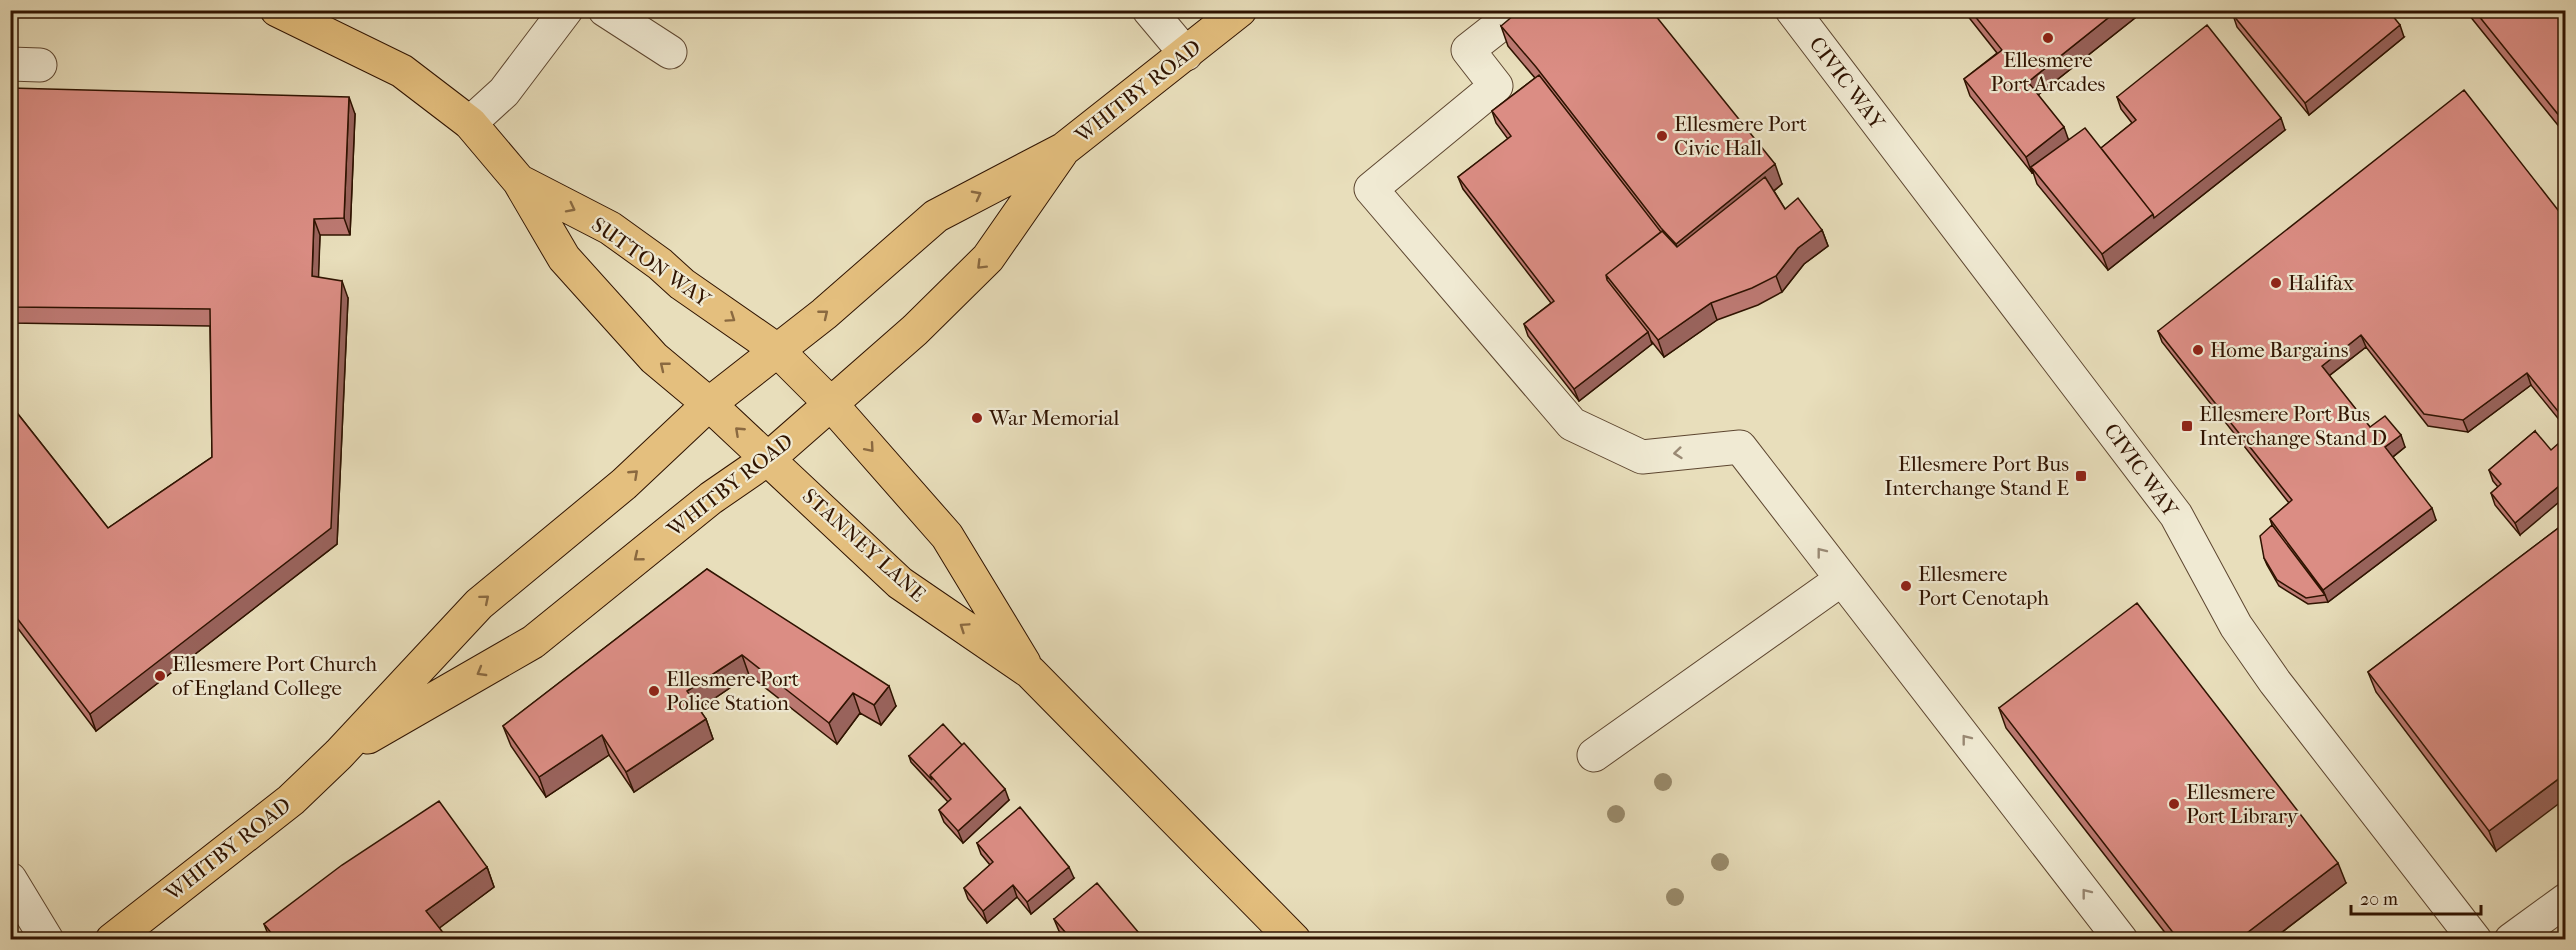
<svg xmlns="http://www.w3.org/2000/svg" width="2576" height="950" font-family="'IM FELL French Canon',serif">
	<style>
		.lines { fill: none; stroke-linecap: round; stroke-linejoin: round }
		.minor-casing { stroke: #5d4630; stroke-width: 35 }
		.major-casing { stroke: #2f1301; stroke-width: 35 }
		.minor { stroke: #f0ead3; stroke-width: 33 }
		.major { stroke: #e4bf7e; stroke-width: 33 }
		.tree { fill: #998b6c }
		.wall { fill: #bc7972; stroke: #2f1301; stroke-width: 1.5 }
		.shaded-wall { fill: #99635c; stroke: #2f1301; stroke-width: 1.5 }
		.building { fill: #db8d84; stroke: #2f1301; stroke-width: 1.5 }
		.oneway { stroke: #8a6940 }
		.oneway2 { stroke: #998974 }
		.poi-dot { fill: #8f2418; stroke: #f0ead3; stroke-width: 2 }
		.labels { text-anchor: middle; stroke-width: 4.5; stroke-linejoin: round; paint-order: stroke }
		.poi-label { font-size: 21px; fill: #2f1301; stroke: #f0ead3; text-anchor: start }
		.street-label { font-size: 21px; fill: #2f1301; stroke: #f0ead3 }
	</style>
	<rect width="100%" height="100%" fill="#e8debb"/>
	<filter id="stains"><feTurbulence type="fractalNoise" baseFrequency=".00333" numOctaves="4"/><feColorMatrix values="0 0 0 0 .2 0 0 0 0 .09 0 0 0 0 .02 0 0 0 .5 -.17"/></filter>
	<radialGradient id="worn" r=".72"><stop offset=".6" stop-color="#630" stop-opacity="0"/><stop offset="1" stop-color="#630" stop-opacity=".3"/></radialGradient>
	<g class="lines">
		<defs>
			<path id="minor" d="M605 10 670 52
				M1149 10 1186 54
				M1519 10 1468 50 1496 86 1371 189 1572 424 1642 457 1740 447 2121 940
				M1792 10 2176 515 2236 626 2275 682 2475 940
				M10 64 40 65
				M470 123 504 92 566 10
				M1594 755 1842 579
				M10 879 47 940
				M2511 940 2566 900"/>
			<path id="major" d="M277 10 402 71 470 123 519 181 564 258 654 358 709 404 900 583 1030 672 1294 940
				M519 181 610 228 660 264 682 284 777 350 831 404 947 536 1024 663
				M368 737 533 642 711 498 769 458 915 330 988 258 1061 153
				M112 940 291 800 339 754 479 604 624 484 709 404 824 314 936 216 1064 149 1240 10"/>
		</defs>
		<!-- minor casing -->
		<use href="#minor" class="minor-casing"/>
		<!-- major casing -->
		<use href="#major" class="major-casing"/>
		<!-- minor -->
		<use href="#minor" class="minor"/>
		<!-- major -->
		<use href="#major" class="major"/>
	</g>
	<!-- trees -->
	<g class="tree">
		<circle cx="1663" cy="782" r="9"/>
		<circle cx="1616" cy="814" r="9"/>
		<circle cx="1720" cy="862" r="9"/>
		<circle cx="1675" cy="897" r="9"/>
	</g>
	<!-- wall -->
	<path class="wall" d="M1963 10H2145L2038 95 2068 140 2101 148 2132 123 2121 109 2117 97 2285 130 2108 270 2037 184 2033 172 2032 173 1970 96 1964 79 1997 53Z
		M2465 10H2565V134Z
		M2233 15 2404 37 2309 115 2237 27Z
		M1501 26 1782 184 1774 191 1785 209 1822 230 1828 246 1804 264 1782 292 1758 305 1717 320 1664 357 1652 342V344L1579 401 1528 336 1524 324 1551 303 1463 189 1458 177 1508 139 1496 123 1492 111 1535 78 1508 46Z
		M10 88 355 114 350 235H320L318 277 348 298 337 544 96 731 10 618V404L108 528 212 457 210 326 10 323Z
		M2565 219V427L2531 385 2468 432 2428 426 2366 347 2329 376 2370 427 2405 447 2393 457 2436 520 2328 602 2308 604 2279 586 2267 565 2264 558 2272 525 2270 519 2289 503 2162 342 2158 331Z
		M2535 431 2520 535 2495 505 2491 493 2498 487 2493 481 2489 470Z
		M2565 523 2496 851 2376 692 2368 672Z
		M707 569 896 706 881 725 860 713 837 744 749 675 699 709 706 719 713 739 634 792 609 755 546 797 511 746 503 726Z
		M1999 708 2346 883 2273 939H2170L2006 728Z
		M909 756 1009 800 963 843 944 822 939 810 948 802 911 762Z
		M977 843 1074 878 1031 914 1017 897 987 923 968 899 964 888 990 865 981 854Z
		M487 867 494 887 439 928 448 939H270L264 924Z
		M1054 919 1144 939H1066L1059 931Z"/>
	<!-- shaded-wall -->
	<path class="shaded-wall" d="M2118 10H2145L2034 98 2028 82Z
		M2400 25 2404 37 2309 115 2305 103Z
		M349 97 355 114 350 235 344 218Z
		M2281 118 2285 130 2108 270 2102 254 2153 214Z
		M2064 127 2070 144 2031 167 2033 172 2032 173 2026 157Z
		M1775 164 1782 184 1683 264 1676 244Z
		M314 219 320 235 318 293 312 276Z
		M1822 230 1828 246 1804 264 1782 292 1776 276 1798 248Z
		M342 281 348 298 337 544 96 731 90 714Z
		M1711 303 1717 320 1664 357 1658 340Z
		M1648 332 1652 344 1579 401 1574 389Z
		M2361 335 2366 347 2326 378 2322 366Z
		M2527 373 2531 385 2468 432 2463 420Z
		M2401 435 2405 447 2390 459 2385 447Z
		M2565 481V497L2520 535 2515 523Z
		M2432 508 2436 520 2328 602 2323 590Z
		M742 655 749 675 694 712 687 691Z
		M889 686 896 706 881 725 874 705Z
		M853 693 860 713 837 744 829 723Z
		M706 719 713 739 634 792 626 772Z
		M602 735 609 755 546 797 539 777Z
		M2565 774V799L2496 851 2489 831Z
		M1005 789 1009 800 963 843 958 831Z
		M2338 863 2346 883 2273 939H2239Z
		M487 867 494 887 434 932 426 911Z
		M1069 867 1074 878 1031 914 1027 902Z
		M1013 885 1017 897 987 923 983 911Z"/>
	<!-- building -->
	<path class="building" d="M1520 10H1651L1775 164 1676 244 1661 228 1536 67 1501 26Z
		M1970 10H2118L2028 82 2064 127 2026 157 1964 79 2002 50Z
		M2238 10H2388L2400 25 2305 103 2233 15Z
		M2474 10H2565V123Z
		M2207 25 2281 118 2154 218 2153 214 2101 148 2136 120 2117 97Z
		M1539 75 1661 232 1606 275 1607 280 1648 332 1574 389 1524 324 1554 301 1458 177 1511 136 1492 111Z
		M10 88 349 97 344 218 314 219 312 276 342 281 331 528 90 714 10 609V404L108 528 212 457 210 309 10 307Z
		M2464 90 2565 219V420L2527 373 2463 420 2424 414 2361 335 2322 366 2370 427 2385 416 2401 435 2385 447 2432 508 2323 590 2270 519 2292 500 2158 331Z
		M2085 128 2153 214 2102 254 2031 167Z
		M1765 177 1785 209 1798 198 1822 230 1798 248 1776 276 1752 288 1711 303 1658 340 1606 275 1662 231 1677 247Z
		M2535 431 2551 450 2560 442 2565 449V481L2515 523 2491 493 2501 484 2489 470Z
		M2565 523V774L2489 831 2368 672Z
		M2272 525 2325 595 2306 598 2277 580 2264 558 2260 536Z
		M707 569 889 686 874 705 853 693 829 723 742 655 687 691 706 719 626 772 602 735 539 777 503 726Z
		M2137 603 2338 863 2239 939H2178L1999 708Z
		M943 724 962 745 930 775 932 780 909 756Z
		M964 743 1005 789 958 831 939 810 951 799 930 775Z
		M439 801 487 867 426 911 448 939H276L264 924 342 865Z
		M1020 807 1069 867 1027 902 1013 885 983 911 964 888 993 862 977 843Z
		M1097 883 1144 939H1070H1071L1054 919Z"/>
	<!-- one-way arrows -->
	<defs><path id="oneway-chevron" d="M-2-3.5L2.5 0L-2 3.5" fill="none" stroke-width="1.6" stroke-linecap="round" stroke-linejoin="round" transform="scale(1.5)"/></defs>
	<g class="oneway">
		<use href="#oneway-chevron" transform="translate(977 195) rotate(-28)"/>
		<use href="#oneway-chevron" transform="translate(571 208) rotate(27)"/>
		<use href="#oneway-chevron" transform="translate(981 265) rotate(135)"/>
		<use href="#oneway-chevron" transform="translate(824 314) rotate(-39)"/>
		<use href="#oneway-chevron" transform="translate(731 318) rotate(34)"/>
		<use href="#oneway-chevron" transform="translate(664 366) rotate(-141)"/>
		<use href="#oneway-chevron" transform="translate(739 431) rotate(-137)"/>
		<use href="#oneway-chevron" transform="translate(870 448) rotate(49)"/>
		<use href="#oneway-chevron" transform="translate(634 474) rotate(-43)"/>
		<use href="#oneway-chevron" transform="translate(638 557) rotate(141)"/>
		<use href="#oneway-chevron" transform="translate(485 599) rotate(-40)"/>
		<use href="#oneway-chevron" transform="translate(964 627) rotate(-146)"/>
		<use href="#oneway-chevron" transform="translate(481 672) rotate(150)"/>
	</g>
	<g class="oneway2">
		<use href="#oneway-chevron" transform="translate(1678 453) rotate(174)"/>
		<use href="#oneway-chevron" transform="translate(1821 552) rotate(-128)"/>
		<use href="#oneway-chevron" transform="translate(1966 739) rotate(-128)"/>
		<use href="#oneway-chevron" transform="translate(2086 893) rotate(-128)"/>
	</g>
	<!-- markers -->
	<g class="poi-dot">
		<circle cx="2048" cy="38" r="6"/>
		<circle cx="1662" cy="136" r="6"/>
		<circle cx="2276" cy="283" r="6"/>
		<circle cx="2198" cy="350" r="6"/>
		<circle cx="977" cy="418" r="6"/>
		<rect x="2181" y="420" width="12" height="12" rx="3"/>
		<rect x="2075" y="470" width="12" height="12" rx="3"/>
		<circle cx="1906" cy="586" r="6"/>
		<circle cx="160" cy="676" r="6"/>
		<circle cx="654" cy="691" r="6"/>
		<circle cx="2174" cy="804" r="6"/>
	</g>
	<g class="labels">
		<!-- poi labels -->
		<g class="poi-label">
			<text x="2048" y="67" text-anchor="middle">Ellesmere<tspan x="2048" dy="24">Port Arcades</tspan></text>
			<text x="1674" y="131">Ellesmere Port<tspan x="1674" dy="24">Civic Hall</tspan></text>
			<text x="2288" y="290">Halifax</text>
			<text x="2210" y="357">Home Bargains</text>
			<text x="2199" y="421">Ellesmere Port Bus<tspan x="2199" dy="24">Interchange Stand D</tspan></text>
			<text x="989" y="425">War Memorial</text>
			<text x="2069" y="471" text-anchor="end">Ellesmere Port Bus<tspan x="2069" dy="24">Interchange Stand E</tspan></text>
			<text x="1918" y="581">Ellesmere<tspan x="1918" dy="24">Port Cenotaph</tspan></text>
			<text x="172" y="671">Ellesmere Port Church<tspan x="172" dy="24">of England College</tspan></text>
			<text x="666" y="686">Ellesmere Port<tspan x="666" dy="24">Police Station</tspan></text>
			<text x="2186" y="799">Ellesmere<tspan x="2186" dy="24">Port Library</tspan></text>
		</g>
		<!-- street labels -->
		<g class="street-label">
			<text transform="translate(1847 83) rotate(53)" y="7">CIVIC WAY</text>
			<text transform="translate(1138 91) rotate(-38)" y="7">WHITBY ROAD</text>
			<text transform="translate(651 262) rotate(35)" y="7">SUTTON WAY</text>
			<text transform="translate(2141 470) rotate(54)" y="7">CIVIC WAY</text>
			<text transform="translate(730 485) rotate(-38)" y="7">WHITBY ROAD</text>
			<text transform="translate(864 545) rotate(42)" y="7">STANNEY LANE</text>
			<text transform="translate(228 849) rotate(-38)" y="7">WHITBY ROAD</text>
		</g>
	</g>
	<!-- margin -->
	<rect width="2576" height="950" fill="none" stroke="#e8debb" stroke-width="36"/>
	<rect x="12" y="12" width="2552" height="926" fill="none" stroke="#2f1301" stroke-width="3"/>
	<rect x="18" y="18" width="2540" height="914" fill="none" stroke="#2f1301" stroke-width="1.5"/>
	<!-- scale -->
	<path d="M2351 905v9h130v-9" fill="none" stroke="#2f1301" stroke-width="3"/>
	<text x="2360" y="905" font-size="18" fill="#2f1301" stroke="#f0ead3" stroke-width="4.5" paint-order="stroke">20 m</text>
	<rect width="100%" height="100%" filter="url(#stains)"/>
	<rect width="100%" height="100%" fill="url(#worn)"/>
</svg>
